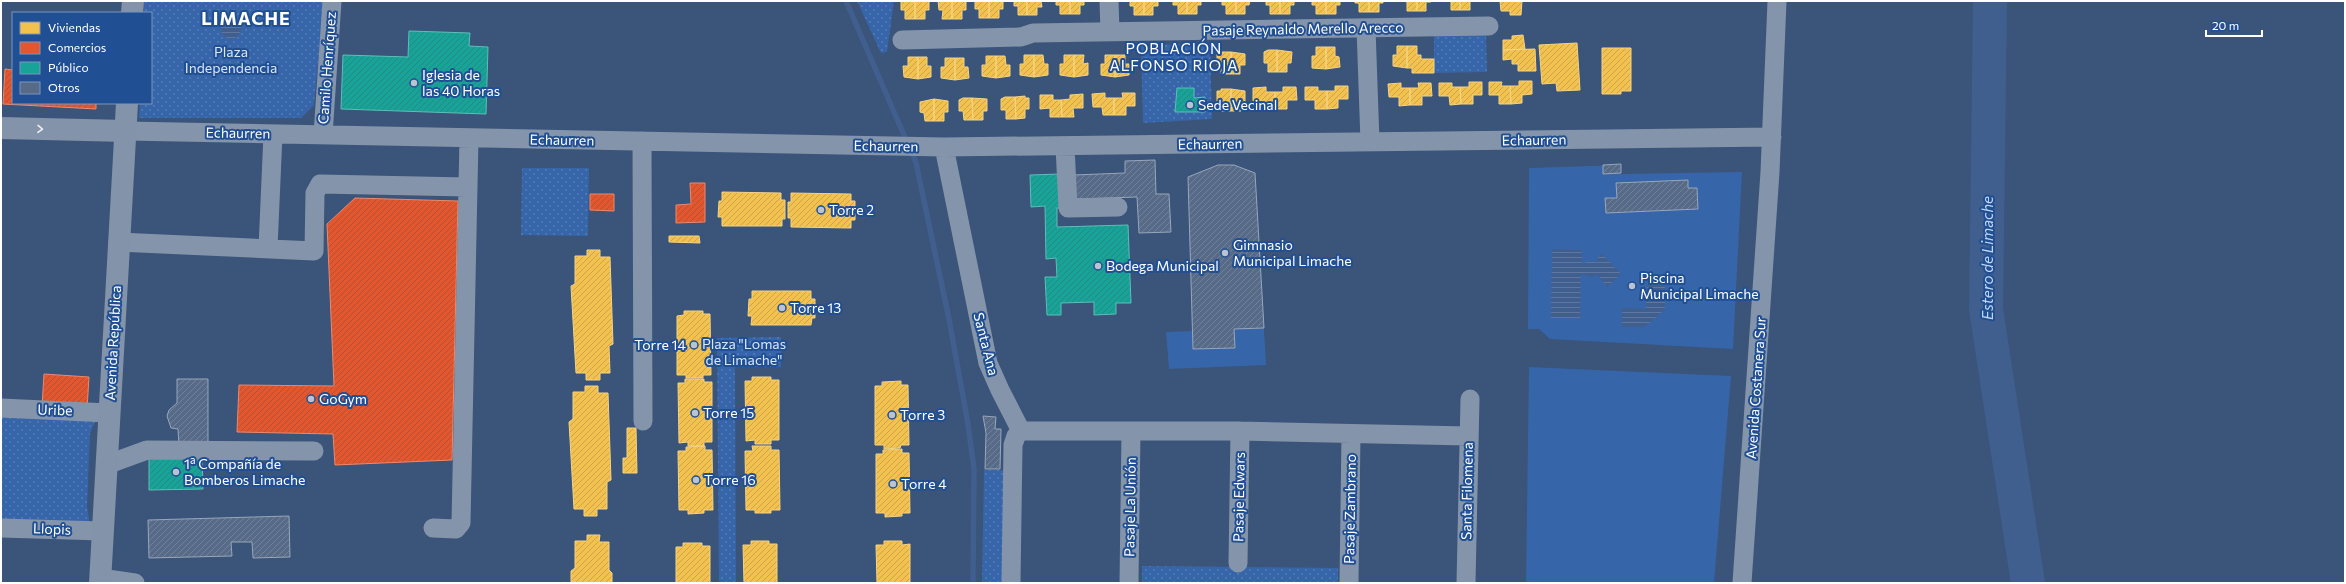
<svg xmlns="http://www.w3.org/2000/svg" width="2346" height="584" font-family="Commissioner,sans-serif">
	<style>
		.grass { fill: url(#grass-dots) }
		.garden { fill: #3765a9 }
		.water { fill: url(#water-rules) }
		.homes { fill: url(#homes-hatch); stroke: #f6d483 }
		.shops { fill: url(#shops-hatch); stroke: #ec896d }
		.public { fill: url(#public-hatch); stroke: #5dbfb7 }
		.lines { fill: none; stroke-linecap: round; stroke-linejoin: round }
		.stream { stroke: #405f8f; stroke-width: 5.5 }
		.river { stroke: #405f8f; stroke-width: 34 }
		.building { fill: url(#building-hatch); stroke: #98a6ba }
		.minor { stroke: #8495ab; stroke-width: 19 }
		.major { stroke: #8293aa; stroke-width: 22 }
		.oneway { stroke: #eceff2 }
		.poi-dot { fill: #bac3d0; stroke: #214f93; stroke-width: 1.5 }
		.labels { text-anchor: middle; stroke-width: 4; stroke-linejoin: round; paint-order: stroke }
		.street-label { font-size: 14px; fill: #fff; stroke: #214f93 }
		.park-label { font-size: 14px; fill: #dae7fa; stroke: #214f93 }
		.poi-label { font-size: 14px; fill: #fff; stroke: #214f93; text-anchor: start }
		.neighbourhood-label { font-size: 15px; letter-spacing: 1px; fill: #fff; stroke: #214f93 }
		.water-label { font-size: 15px; font-style: italic; fill: #c0d6f4; stroke: #214f93 }
		.district-label { font-size: 18px; font-weight: bold; letter-spacing: 1px; fill: #fff; stroke: #214f93 }
	</style>
	<defs>
		<pattern id="grass-dots" width="8" height="8" patternUnits="userSpaceOnUse"><rect width="8" height="8" fill="#3765a9"/><path d="M2 2h.1M6 6h.1" fill="none" stroke="#557cb6" stroke-width="1.8" stroke-linecap="round"/></pattern>
		<pattern id="water-rules" width="6" height="5" patternUnits="userSpaceOnUse"><rect width="6" height="5" fill="#405f8f"/><path d="M0 2.5h6" fill="none" stroke="#5d77a0"/></pattern>
		<pattern id="homes-hatch" width="6" height="6" patternUnits="userSpaceOnUse"><rect width="6" height="6" fill="#f2c14e"/><path d="M-1 1l2-2M0 6l6-6M5 7l2-2" fill="none" stroke="#c8a44e"/></pattern>
		<pattern id="shops-hatch" width="6" height="6" patternUnits="userSpaceOnUse"><rect width="6" height="6" fill="#e4572e"/><path d="M-1 1l2-2M0 6l6-6M5 7l2-2" fill="none" stroke="#af5338"/></pattern>
		<pattern id="public-hatch" width="6" height="6" patternUnits="userSpaceOnUse"><rect width="6" height="6" fill="#17a398"/><path d="M-1 1l2-2M0 6l6-6M5 7l2-2" fill="none" stroke="#278981"/></pattern>
		<pattern id="building-hatch" width="6" height="6" patternUnits="userSpaceOnUse"><rect width="6" height="6" fill="#576b88"/><path d="M-1 1l2-2M0 6l6-6M5 7l2-2" fill="none" stroke="#70819a"/></pattern>
	</defs>
	<rect width="100%" height="100%" fill="#3b5479"/>
	<!-- grass -->
	<path class="grass" d="M144 1H324L314 105 301 118H139L140 103H151V13H144Z
		M857 1H894L887 52 881 53Z
		M1486 32 1487 72 1434 73V33Z
		M1210 44 1212 119 1143 123 1141 45Z
		M522 168H589L588 236 521 235Z
		M781 337V367H735L736 583H719L717 338Z
		M1 412 97 418 90 433 87 507 90 524 1 519Z
		M984 470H1004L1003 583H982Z
		M1142 566 1338 568V583H1142Z"/>
	<!-- garden -->
	<path class="garden" d="M1218 165H1234L1255 173 1266 365 1169 369 1166 332 1192 331 1188 177Z
		M1621 165V174L1742 172 1733 349 1550 339 1539 329H1528L1529 168Z
		M1529 367 1731 376 1714 583H1526Z"/>
	<!-- water -->
	<path class="water" d="M221 29a10 10 0 1 1 20 0a10 10 0 1 1-20 0Z
		M1552 249 1582 250V263L1594 261 1597 263 1598 257 1602 254 1621 274 1607 287 1597 274 1593 277 1581 274 1580 318H1551Z
		M1647 285 1665 286V309L1645 327H1622V308L1646 309Z"/>
	<!-- homes -->
	<path class="homes" d="M901 1H915V19H905V10H901Z
		M915 1H929V10H925V19H915Z
		M938 1H952V19H942L943 10H939Z
		M952 1H966V10H962V19H952Z
		M975 1H989V18H979V9H975Z
		M989 1H1003V9H999V18H989Z
		M1014 1H1027V15H1018V6H1014Z
		M1027 1H1041L1042 7H1037V15H1027Z
		M1056 1H1070V14H1060V5H1056Z
		M1070 1H1084V5H1080V14H1070Z
		M1130 1H1144V15H1134V6H1130Z
		M1144 1H1158V6H1153V15H1144Z
		M1173 1H1187V14H1178V5H1173Z
		M1187 1H1201V5H1197V14H1187Z
		M1222 1H1236V14H1226V5H1222Z
		M1236 1H1250L1249 5H1245V14H1236Z
		M1266 1H1280V14H1270V5H1266Z
		M1280 1H1294V5H1290V14H1280Z
		M1312 1H1326V14H1316V5H1312Z
		M1326 1H1340V5H1336V14H1326Z
		M1355 1H1369V12H1359V3H1355Z
		M1369 1H1383V3H1379V12H1369Z
		M1403 1H1417V11H1407V2Z
		M1417 1H1431V2H1426V11H1417Z
		M1446 1H1460V10H1451V1Z
		M1460 1H1474H1470V10H1460Z
		M1500 1H1522L1521 15H1510V11H1501Z
		M1523 35 1525 49 1503 50V40H1512V36Z
		M1577 43 1580 90 1557 91 1556 83 1542 84 1539 45Z
		M1397 46H1407V68L1393 66V55H1397Z
		M1407 46H1417V55H1421V59H1434V73H1412V68H1407Z
		M1316 47H1326V69L1312 68V56H1316Z
		M1326 47H1335V56L1339 57 1340 67 1326 69Z
		M1602 48H1631V91H1621V94H1602Z
		M1535 49 1536 71H1518V64H1512V59L1503 60V50Z
		M1268 50H1277V72H1268V63H1264V52Z
		M1277 50 1292 52 1291 63H1287V72H1277Z
		M1221 52H1231V74H1221V65H1217V54H1221Z
		M1231 52 1245 54V65H1240V74H1231Z
		M1024 55H1034V77L1020 75V64H1024Z
		M1034 55H1043L1044 64H1048V75L1034 77Z
		M1064 55H1074V77L1060 75V64H1064Z
		M1074 55H1084L1083 64 1088 63V75L1074 77Z
		M1105 55H1115V77L1101 75V64H1105Z
		M1115 55H1125V64H1129V75L1115 77Z
		M986 56H996V78L982 76V65H986Z
		M996 56H1005L1006 65H1010V76L996 78Z
		M908 57H918V79L904 77 903 66H908Z
		M918 57H927V66H931V77L918 79Z
		M945 58H955V80L941 78V67H945Z
		M955 58H964V67H968L969 78 955 80Z
		M1519 81H1532V94L1522 95V103L1511 104 1510 86H1519Z
		M1469 82H1482V95H1473V104H1461L1460 87H1469Z
		M1489 82H1502L1501 86H1510L1511 104H1499V95H1489Z
		M1401 83V88H1410V105L1399 106V97H1389L1388 84Z
		M1418 83H1431L1432 96H1422V105H1410V88H1419Z
		M1439 83H1452V87H1460L1461 104 1450 105 1449 96H1439Z
		M1335 86H1348V99H1338V108L1327 109V91H1335Z
		M1266 87V92H1275V109L1263 110V101H1253V88Z
		M1283 87H1296L1297 100H1287V109H1275V92H1283Z
		M1305 87H1318V91H1327V109H1315V100H1305Z
		M1221 89H1231V111H1221V102H1217V91H1221Z
		M1231 89 1245 91V102H1241V111H1231Z
		M1105 93V98H1114V115H1103L1102 107H1093L1092 94Z
		M1122 93H1135V106H1126V115H1114V98H1123Z
		M1083 94V108H1073L1074 117H1062L1061 100 1070 99V95Z
		M1040 95H1053V100H1061L1062 117H1050V108L1040 109Z
		M1025 96V98H1029V109H1025V118L1016 119 1015 97Z
		M1005 97H1015L1016 119H1006V110H1001V99Z
		M963 98H972L973 120H964L963 111H959V100Z
		M972 98 987 99V111H983V120H973Z
		M934 99V121H925L924 113 920 112V102Z
		M934 99 948 101V112H944V121H934Z
		M722 192 781 193V200H785V219H782V226H722V217H718L719 201H722Z
		M791 193 851 194V201H855V220H851V228L791 227V218H788V202H791Z
		M669 236H699L700 243 669 242Z
		M587 250H600V257H610L613 344 609 346 610 373H600V380H586V373H576L571 286 575 284V256H587Z
		M752 291H811V299H815V318H812L811 325H751L752 316H748L749 299H752Z
		M684 311H703V314H710L711 375H703V378H686V375H677V316L684 315Z
		M752 377H771V380H779V440H771V444H755V440L746 441 745 381H752Z
		M685 379H704V382H712V442H704V446H688V442L679 443 678 383H685Z
		M901 381V385H908L909 445H901L900 448 884 449V445H875V386H882V382Z
		M585 386H598V393H608L611 480 607 482V509H597V516H584V509H574L569 422 573 419V392H585Z
		M627 428H636L637 473H623V458H627Z
		M705 446V450H712L713 510H704V513L688 514V510H679L678 451H686V447Z
		M752 446H771V450H779L780 510H771V513H755V510H746L745 451H753Z
		M902 449V453H909L910 513H902V516L885 517V513H876V454H883V450Z
		M587 535H600L599 542H609V570L612 573V583H571V571L575 568V541H587Z
		M751 541H769V544H777V583H744L743 545H751Z
		M884 541H902V545L910 544V583H877L876 545H884Z
		M683 543H702V546H710V583H676V547H683Z"/>
	<!-- shops -->
	<path class="shops" d="M5 69 13 70V103H96V109L3 104Z
		M690 183H705V222L676 223V205L691 204Z
		M590 194H614V211L590 210Z
		M355 198 458 201 452 460 335 465 333 434 237 432 239 385 334 386 327 224Z
		M44 374 89 377 87 409 42 406Z"/>
	<!-- public -->
	<path class="public" d="M409 31 470 33 469 46 488 47 486 114 341 109 343 55 408 57Z
		M1177 88H1194V98L1205 97V112H1175Z
		M1059 174 1061 208H1057V227L1128 225 1131 303H1116V314L1094 315V302L1061 303V315H1047L1045 277H1057L1056 258 1046 259 1045 206 1031 207 1030 175Z
		M149 454H202L203 489 149 490Z"/>
	<g class="lines">
		<!-- stream -->
		<path class="stream" d="M846 1 907 142
			M911 150 916 163 949 319 968 424 974 469 973 583"/>
		<!-- river -->
		<path class="river" d="M1990 1 1986 309 2028 583"/>
	</g>
	<!-- building -->
	<path class="building" d="M1155 160 1156 194H1169L1171 232 1139 233 1137 197 1075 199 1074 175 1125 173V161Z
		M1621 164V173L1603 174V165Z
		M1218 165H1234L1255 173 1264 328 1234 329 1235 348 1193 349 1188 177Z
		M1688 180V188H1697L1698 209 1606 213 1605 198H1617L1616 183Z
		M177 379H208V447L179 446 178 429 171 428 167 416 169 410 177 403Z
		M983 416 996 417 995 429H1001L1000 469H985L986 433Z
		M289 516 290 557 253 558 252 542H231L232 556 149 558 148 520Z"/>
	<g class="lines">
		<!-- minor -->
		<path class="minor" d="M1109 1 1110 32
			M1366 28 1370 142
			M902 40 1021 37 1033 33 1489 26
			M126 131 944 147 1772 137
			M323 135 332 1
			M642 141 643 421
			M1065 146 1068 208 1118 207
			M944 147 988 363 1000 390 1021 431 1016 436 1013 445 1011 583
			M118 242 314 251 315 193 320 184 467 187
			M268 248 273 134
			M1 408 109 413
			M1021 431H1240L1468 436
			M106 465 147 450 314 451
			M1 528 102 531
			M433 528 456 529 461 523 469 138
			M1238 563 1240 431
			M100 578 135 583
			M1129 583 1131 431
			M1349 583 1351 434
			M1466 583 1470 399
			M1742 583 1770 172 1777 1"/>
		<!-- major -->
		<path class="major" d="M132 13 133 1
			M1 128 126 131
			M100 583 127 103"/>
	</g>
	<!-- one-way arrows -->
	<defs><path id="oneway-chevron" d="M-2-3.5L2.5 0L-2 3.5" fill="none" stroke-width="1.6" stroke-linecap="round" stroke-linejoin="round"/></defs>
	<use class="oneway" href="#oneway-chevron" transform="translate(40 129) rotate(1)"/>
	<!-- markers -->
	<g class="poi-dot">
		<circle cx="414" cy="83" r="4"/>
		<circle cx="1190" cy="105" r="4"/>
		<circle cx="821" cy="210" r="4"/>
		<circle cx="1225" cy="253" r="4"/>
		<circle cx="1098" cy="266" r="4"/>
		<circle cx="1632" cy="286" r="4"/>
		<circle cx="782" cy="308" r="4"/>
		<circle cx="694" cy="345" r="4"/>
		<circle cx="311" cy="399" r="4"/>
		<circle cx="695" cy="413" r="4"/>
		<circle cx="892" cy="415" r="4"/>
		<circle cx="176" cy="472" r="4"/>
		<circle cx="696" cy="480" r="4"/>
		<circle cx="893" cy="484" r="4"/>
	</g>
	<g class="labels">
		<!-- street labels -->
		<g class="street-label">
			<text transform="translate(1303 29) rotate(-1)" y="5">Pasaje Reynaldo Merello Arecco</text>
			<text transform="translate(327 68) rotate(-86)" y="5">Camilo Henríquez</text>
			<text transform="translate(238 133) rotate(1)" y="5">Echaurren</text>
			<text transform="translate(562 140) rotate(1)" y="5">Echaurren</text>
			<text transform="translate(1534 140) rotate(-1)" y="5">Echaurren</text>
			<text transform="translate(1210 144) rotate(-1)" y="5">Echaurren</text>
			<text transform="translate(886 146) rotate(1)" y="5">Echaurren</text>
			<text transform="translate(113 343) rotate(-87)" y="5">Avenida República</text>
			<text transform="translate(986 344) rotate(76)" y="5">Santa Ana</text>
			<text transform="translate(1756 388) rotate(-86)" y="5">Avenida Costanera Sur</text>
			<text transform="translate(55 410) rotate(2)" y="5">Uribe</text>
			<text transform="translate(1467 491) rotate(-89)" y="5">Santa Filomena</text>
			<text transform="translate(1239 497) rotate(-89)" y="5">Pasaje Edwars</text>
			<text transform="translate(1130 507) rotate(-89)" y="5">Pasaje La Unión</text>
			<text transform="translate(1350 509) rotate(-89)" y="5">Pasaje Zambrano</text>
			<text transform="translate(52 529) rotate(2)" y="5">Llopis</text>
		</g>
		<!-- park labels -->
		<g class="park-label">
			<text x="231" y="57">Plaza<tspan x="231" dy="16">Independencia</tspan></text>
			<text x="744" y="349">Plaza "Lomas<tspan x="744" dy="16">de Limache"</tspan></text>
		</g>
		<!-- poi labels -->
		<g class="poi-label">
			<text x="422" y="80">Iglesia de<tspan x="422" dy="16">las 40 Horas</tspan></text>
			<text x="1198" y="110">Sede Vecinal</text>
			<text x="829" y="215">Torre 2</text>
			<text x="1233" y="250">Gimnasio<tspan x="1233" dy="16">Municipal Limache</tspan></text>
			<text x="1106" y="271">Bodega Municipal</text>
			<text x="1640" y="283">Piscina<tspan x="1640" dy="16">Municipal Limache</tspan></text>
			<text x="790" y="313">Torre 13</text>
			<text x="686" y="350" text-anchor="end">Torre 14</text>
			<text x="319" y="404">GoGym</text>
			<text x="703" y="418">Torre 15</text>
			<text x="900" y="420">Torre 3</text>
			<text x="184" y="469">1ª Compañía de<tspan x="184" dy="16">Bomberos Limache</tspan></text>
			<text x="704" y="485">Torre 16</text>
			<text x="901" y="489">Torre 4</text>
		</g>
		<!-- neighbourhood labels -->
		<g class="neighbourhood-label">
			<text x="1174" y="54">POBLACIÓN<tspan x="1174" dy="17">ALFONSO RIOJA</tspan></text>
		</g>
		<!-- water labels -->
		<g class="water-label">
			<text transform="translate(1988 258) rotate(-90)" y="5">Estero de Limache</text>
		</g>
		<!-- district labels -->
		<g class="district-label">
			<text x="246" y="25">LIMACHE</text>
		</g>
	</g>
	<!-- border -->
	<rect width="2346" height="584" fill="none" stroke="#ffffff" stroke-width="4"/>
	<!-- legend -->
	<rect x="12" y="12" width="140" height="92" fill="#214f93" stroke="#7a95be"/>
	<rect x="20" y="22" width="20" height="12" fill="#f2c14e" stroke="#7a95be"/>
	<text x="48" y="32" font-size="12" fill="#ffffff">Viviendas</text>
	<rect x="20" y="42" width="20" height="12" fill="#e4572e" stroke="#7a95be"/>
	<text x="48" y="52" font-size="12" fill="#ffffff">Comercios</text>
	<rect x="20" y="62" width="20" height="12" fill="#17a398" stroke="#7a95be"/>
	<text x="48" y="72" font-size="12" fill="#ffffff">Público</text>
	<rect x="20" y="82" width="20" height="12" fill="#576b88" stroke="#7a95be"/>
	<text x="48" y="92" font-size="12" fill="#ffffff">Otros</text>
	<!-- scale -->
	<path d="M2206 30v6h56v-6" fill="none" stroke="#ffffff" stroke-width="2"/>
	<text x="2212" y="30" font-size="12" fill="#ffffff" stroke="#214f93" stroke-width="3" paint-order="stroke">20 m</text>
</svg>
